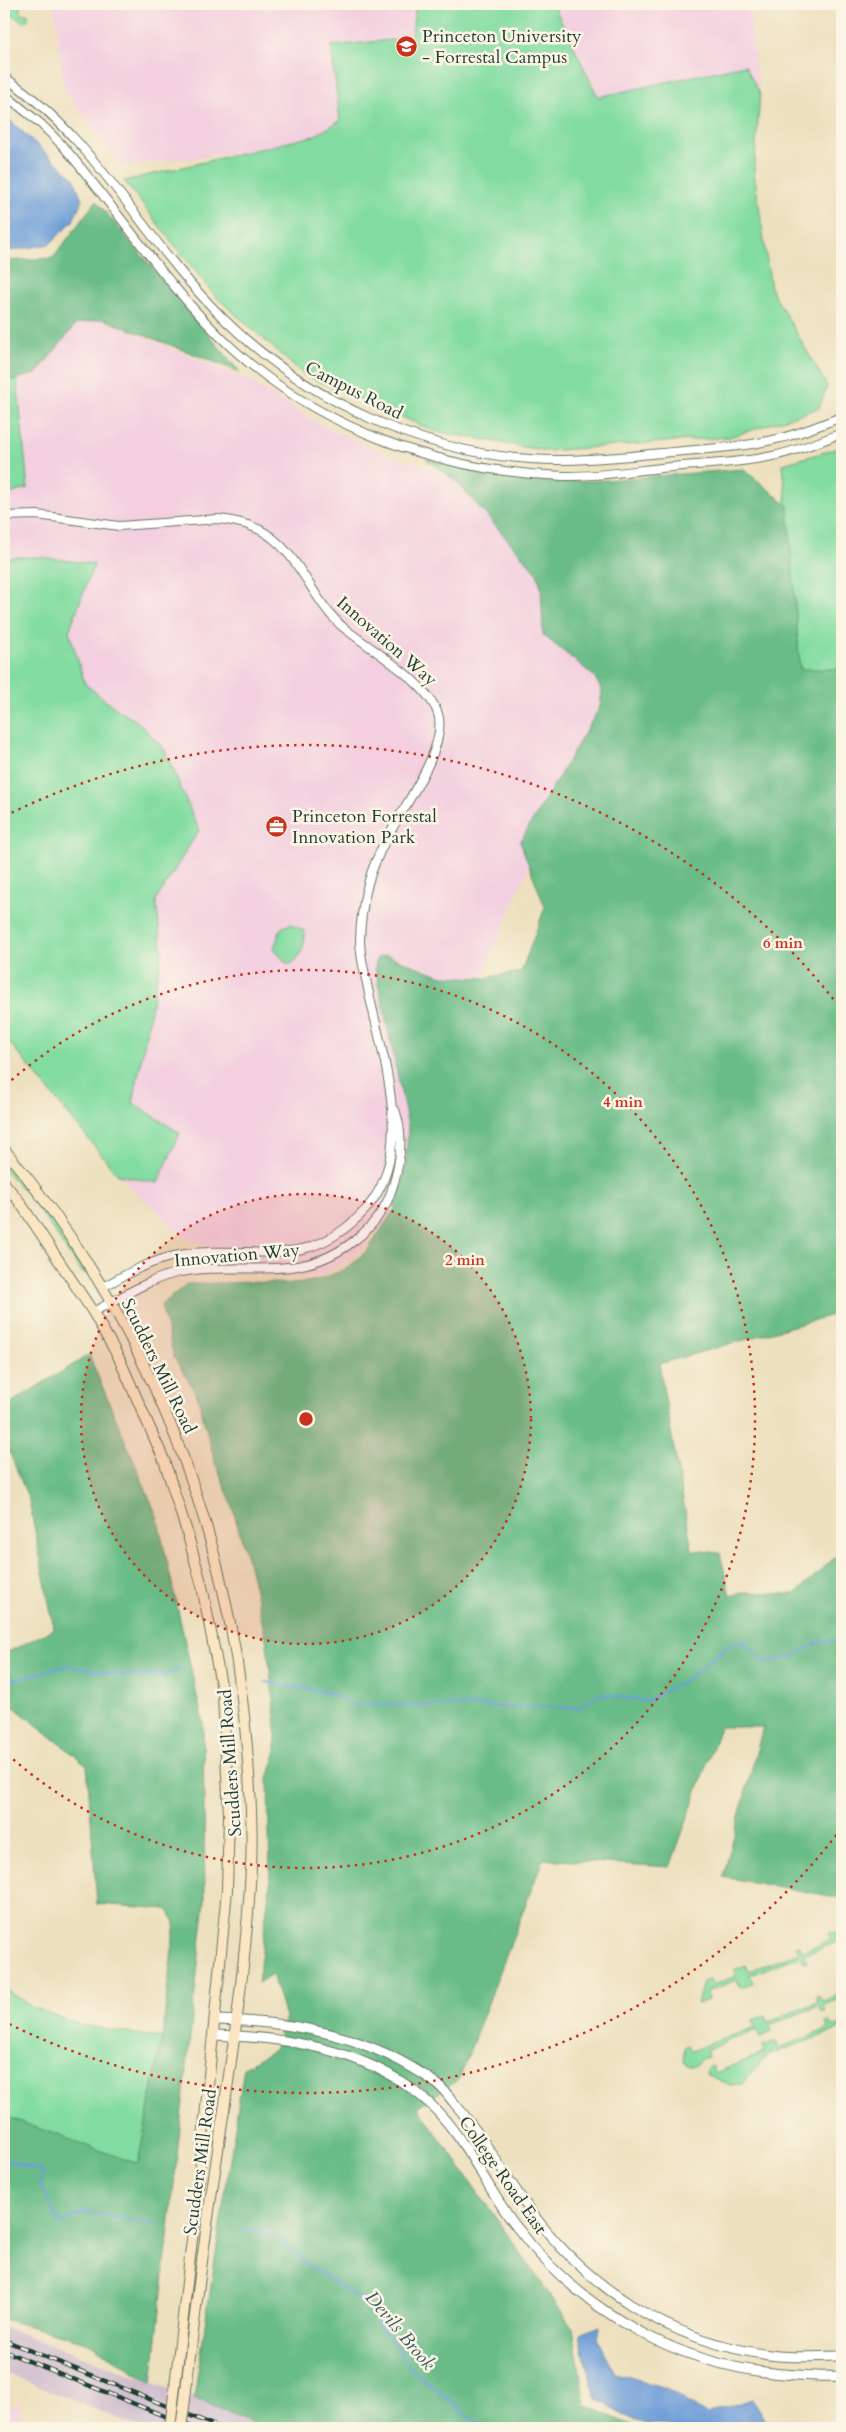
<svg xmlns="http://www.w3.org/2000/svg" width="846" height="2432" font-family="Cardo,serif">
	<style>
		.built { fill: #f3cfdf }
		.industrial { fill: #cfbdce }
		.green { fill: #82dca1; stroke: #508c6a }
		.forest { fill: #69bc87; stroke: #447c5e }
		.water { fill: #6e9ed8; stroke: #466e86 }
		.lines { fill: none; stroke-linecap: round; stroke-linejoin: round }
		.stream { stroke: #6e9ed8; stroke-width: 2.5 }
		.minor-casing { stroke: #677664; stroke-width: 10 }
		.tertiary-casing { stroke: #677664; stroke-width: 11 }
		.secondary-casing { stroke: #677664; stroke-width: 12 }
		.minor { stroke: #fff; stroke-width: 8 }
		.tertiary { stroke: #fff; stroke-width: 9 }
		.secondary { stroke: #fbe6c3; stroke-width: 10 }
		.rail-casing { stroke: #1f3d34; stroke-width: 4.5 }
		.rail { stroke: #fcf5e5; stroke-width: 2.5; stroke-dasharray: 8; stroke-linecap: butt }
		.secondary-bridge-casing { stroke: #677664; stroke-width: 12; stroke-linecap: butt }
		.secondary-bridge { stroke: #fbe6c3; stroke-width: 10 }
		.ring { fill: none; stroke: #c8321e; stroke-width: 2.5; stroke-dasharray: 2.5 5 }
		.labels { text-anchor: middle; stroke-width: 5; stroke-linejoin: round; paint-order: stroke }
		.poi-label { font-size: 18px; fill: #1f3d34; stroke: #fcf5e5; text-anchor: start }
		.street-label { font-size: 18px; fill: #1f3d34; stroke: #fcf5e5 }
		.water-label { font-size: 19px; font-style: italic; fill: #375a65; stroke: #fcf5e5 }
		.centre { fill: #c8321e; stroke: #fcf5e5; stroke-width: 2.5 }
		.ring-label { font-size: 15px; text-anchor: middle; font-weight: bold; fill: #c8321e; stroke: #fcf5e5; stroke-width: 5; stroke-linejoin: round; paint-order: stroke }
	</style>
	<rect width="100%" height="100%" fill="#fcf5e5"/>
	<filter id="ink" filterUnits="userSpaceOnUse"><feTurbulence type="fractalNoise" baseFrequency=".02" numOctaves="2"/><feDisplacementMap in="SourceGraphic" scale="10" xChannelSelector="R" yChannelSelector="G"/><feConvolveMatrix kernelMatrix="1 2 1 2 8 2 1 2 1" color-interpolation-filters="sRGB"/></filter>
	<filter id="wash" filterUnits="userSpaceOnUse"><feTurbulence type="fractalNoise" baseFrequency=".0096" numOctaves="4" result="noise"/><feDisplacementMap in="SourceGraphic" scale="20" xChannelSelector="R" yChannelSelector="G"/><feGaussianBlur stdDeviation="1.12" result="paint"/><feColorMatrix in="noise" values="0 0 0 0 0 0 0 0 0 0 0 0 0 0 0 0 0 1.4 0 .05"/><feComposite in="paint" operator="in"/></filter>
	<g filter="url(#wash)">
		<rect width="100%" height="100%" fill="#ede0be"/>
		<!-- built -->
		<path class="built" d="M54 4H748L760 94 122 166 64 89Z
			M102 319 250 381 315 422 387 455 497 489 611 674 464 1019 391 1213 366 1246 325 1275 276 1279 183 1236 118 1175 4 1036V382L36 374 76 324Z
			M4 2403 21 2406 19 2428H4Z"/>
		<!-- industrial -->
		<path class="industrial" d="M4 2327 194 2398 266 2428H142L4 2373Z"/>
		<!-- green -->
		<path class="green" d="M4 4H20L21 14H28V20L24 22 4 11Z
			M416 4H553L598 97 745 65 760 94 754 172 771 289 827 386 819 408 730 437 547 451 434 431 304 375 215 296 124 181 314 136 340 121 331 46 411 38Z
			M17 379 28 488 4 496V382Z
			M842 447V669L800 670 783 464Z
			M17 557H39L94 564 69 631 85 684 118 710 138 722 164 749 199 830 156 900 162 952 133 1103 180 1133 158 1183 118 1175 4 1036V559Z
			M290 924 303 930C308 939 300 961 290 964L286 963 274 948 281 928Z
			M4 1159 36 1199 86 1273 83 1274C58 1238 35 1200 4 1169Z
			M832 1932 842 1935V1940L804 1955 807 1962 803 1963 800 1956 750 1975 753 1983 740 1987 737 1980 706 1992 708 2000 697 2004 703 1982 710 1979 713 1985 736 1976 734 1970 746 1965 749 1971 799 1952 796 1946 800 1945 803 1951 831 1940 829 1934Z
			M4 1989 32 2007 80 2025 162 2038 138 2165 4 2116Z
			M842 1993V1998L824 2005 826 2011 822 2013 819 2006 770 2025 772 2032 760 2037 757 2030 706 2050 708 2057 701 2059 695 2066H689L683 2061 685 2046 688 2045 691 2051 755 2027 753 2020 766 2015 768 2022 818 2002 816 1996 819 1995 822 2001Z
			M829 2021 832 2027 842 2024V2028L770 2055 759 2063 742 2084 731 2085 706 2074 707 2068 712 2066 715 2073 765 2053 763 2046 776 2041 779 2048 828 2029 826 2022Z"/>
		<!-- forest -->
		<path class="forest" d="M96 201 240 372 103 319 76 324 36 374 4 382V261L53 258Z
			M426 459 519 481H592L744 469 788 506 800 669H842V1307L836 1314 659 1364 692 1550 720 1553 730 1596 746 1592 795 1594 842 1551V1898L723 1877 763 1727H720L670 1867 543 1859 459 2079 418 2107 573 2328 585 2405 638 2428H266L194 2398 244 2067 274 2050 285 2017 272 1974 258 1983 270 1883 268 1778 276 1754V1726L267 1643 250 1569 230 1499 215 1462 197 1395 174 1357 161 1305 187 1284 253 1282 295 1284 318 1280 346 1269 368 1250 394 1210 406 1167 408 1126 375 967 377 958 386 955 442 976 483 978 521 972 545 907 520 842 600 707 602 691 594 676 543 635 541 587 537 573 457 482Z
			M89 1355 157 1516 203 1723 205 1901 152 2383 89 2343 4 2319V2116L138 2164 162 2038 175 1922 167 1909 97 1904 87 1765 4 1699V1654L54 1629 29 1500 4 1439V1407Z"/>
		<!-- water -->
		<path class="water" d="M4 115 74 178 82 200 73 221 50 244 4 252Z
			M600 2326 598 2340 616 2373 666 2388 706 2414 753 2399 770 2428H669L662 2424C638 2428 618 2410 597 2399L586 2364 580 2334Z"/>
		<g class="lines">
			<!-- stream -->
			<path class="stream" d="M4 1682 68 1666 122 1675 156 1676 184 1669
				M266 1682 331 1693 350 1704 578 1708 600 1694 646 1701 689 1678 731 1643 742 1640 765 1662 791 1657 816 1643 842 1639
				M4 2162 10 2161 43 2172 41 2187 60 2224 86 2212 154 2224
				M243 2228 262 2232 276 2237 311 2267 359 2298 416 2373 483 2428"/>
		</g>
	</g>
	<g filter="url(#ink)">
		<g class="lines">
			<defs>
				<path id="minor" d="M4 77C93 136 140 233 213 308 301 400 430 460 559 460 594 460 628 456 663 453 702 449 743 448 781 438 802 433 822 424 842 417
					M4 94 41 124 62 145C120 212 167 288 232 348 321 430 443 472 563 476 599 477 636 470 672 467 706 464 740 463 773 456 797 451 819 442 842 433
					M4 516 37 515 119 526 219 519C237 521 256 525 271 537 302 560 314 603 344 628 370 649 433 685 439 718 445 756 394 818 379 854 366 881 361 910 360 940 360 957 365 973 368 989 382 1056 417 1151 366 1209 305 1276 253 1242 179 1255 152 1260 126 1274 103 1287
					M93 1312C119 1299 147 1280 176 1273 240 1259 298 1286 355 1240 371 1228 385 1210 391 1192 400 1166 405 1137 395 1110"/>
				<path id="tertiary" d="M216 2020C295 2021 372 2036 437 2084 444 2089 449 2097 455 2104 481 2134 498 2164 520 2196 580 2285 670 2344 778 2356 799 2358 821 2356 842 2356
					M214 2035C285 2037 364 2049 421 2096 463 2130 483 2183 515 2225 582 2314 685 2370 797 2375 812 2376 827 2377 842 2376"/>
				<path id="secondary" d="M4 1149C146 1318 230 1528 247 1748 250 1787 253 1827 251 1867 246 1969 230 2069 215 2170 203 2249 193 2328 184 2407
					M4 1183 19 1201 93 1312 119 1358 164 1460 187 1532 202 1586 223 1695 229 1815 227 1890 199 2179 173 2403"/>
			</defs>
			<!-- minor casing -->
			<use href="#minor" class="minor-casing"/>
			<!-- tertiary casing -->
			<use href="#tertiary" class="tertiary-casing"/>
			<!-- secondary casing -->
			<use href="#secondary" class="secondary-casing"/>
			<!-- minor -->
			<use href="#minor" class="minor"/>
			<!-- tertiary -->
			<use href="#tertiary" class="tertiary"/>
			<!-- secondary -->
			<use href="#secondary" class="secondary"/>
			<defs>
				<path id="rail" d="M4 2340 221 2428
					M4 2351 194 2428"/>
			</defs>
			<!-- rail casing -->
			<use href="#rail" class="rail-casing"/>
			<!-- rail -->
			<use href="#rail" class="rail"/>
			<defs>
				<path id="secondary-bridge" d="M170 2428 173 2403
					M181 2428 184 2407"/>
			</defs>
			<!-- secondary-bridge casing -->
			<use href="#secondary-bridge" class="secondary-bridge-casing"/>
			<!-- secondary-bridge -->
			<use href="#secondary-bridge" class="secondary-bridge"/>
		</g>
	</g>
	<!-- distance rings -->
	<circle cx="306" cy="1419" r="225" fill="#c8321e" fill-opacity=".12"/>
	<g class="ring">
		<circle cx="306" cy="1419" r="225"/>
		<path d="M6 1085A449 449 0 1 1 6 1753"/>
		<path d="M841 1829A674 674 0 0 1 5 2022M5 816A674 674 0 0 1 841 1009"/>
	</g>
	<!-- icons -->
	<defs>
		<symbol id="university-disc" viewBox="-11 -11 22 22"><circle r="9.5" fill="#c8321e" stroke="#fcf5e5"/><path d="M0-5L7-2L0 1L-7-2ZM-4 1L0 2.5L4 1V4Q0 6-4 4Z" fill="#fff"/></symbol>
		<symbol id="office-disc" viewBox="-11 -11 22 22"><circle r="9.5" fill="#c8321e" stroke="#fcf5e5"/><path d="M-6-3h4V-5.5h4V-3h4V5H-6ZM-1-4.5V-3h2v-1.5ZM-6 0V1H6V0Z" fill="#fff"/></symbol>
	</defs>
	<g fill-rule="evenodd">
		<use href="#university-disc" x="394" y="34" width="25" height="25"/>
		<use href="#office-disc" x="264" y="814" width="25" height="25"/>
	</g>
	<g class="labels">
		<!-- poi labels -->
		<g class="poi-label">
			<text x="422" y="42">Princeton University<tspan x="422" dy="21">- Forrestal Campus</tspan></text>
			<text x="292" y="822">Princeton Forrestal<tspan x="292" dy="21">Innovation Park</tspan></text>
		</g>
		<!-- street labels -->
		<g class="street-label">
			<text transform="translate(354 390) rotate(27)" y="6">Campus Road</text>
			<text transform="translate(387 641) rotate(41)" y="6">Innovation Way</text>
			<text transform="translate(237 1255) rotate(-5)" y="6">Innovation Way</text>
			<text transform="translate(159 1366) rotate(64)" y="6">Scudders Mill Road</text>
			<text transform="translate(230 1763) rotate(-94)" y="6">Scudders Mill Road</text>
			<text transform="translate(200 2162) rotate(-82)" y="6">Scudders Mill Road</text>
			<text transform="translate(503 2175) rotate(55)" y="6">College Road East</text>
		</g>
		<!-- water labels -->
		<g class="water-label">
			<text transform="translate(401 2330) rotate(50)" y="7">Devils Brook</text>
		</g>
	</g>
	<circle cx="306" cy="1419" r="8" class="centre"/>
	<g class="ring-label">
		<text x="783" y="948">6 min</text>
		<text x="623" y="1107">4 min</text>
		<text x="465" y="1265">2 min</text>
	</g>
	<!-- margin -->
	<rect width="846" height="2432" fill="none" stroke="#fcf5e5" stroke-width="20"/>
</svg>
